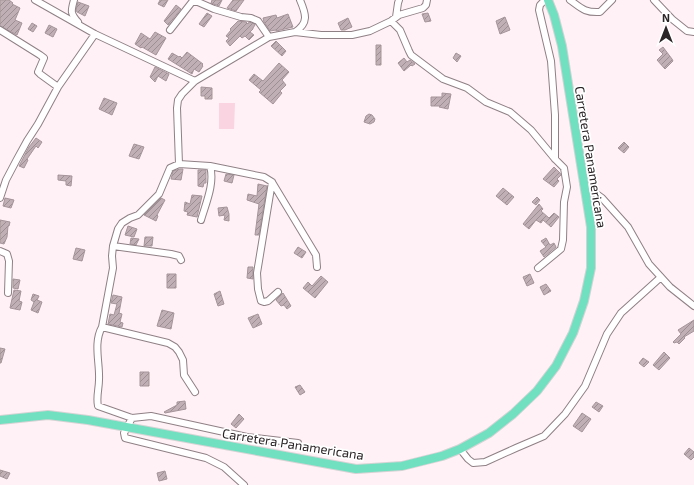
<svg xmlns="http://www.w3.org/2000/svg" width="694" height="485" font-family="'Exo 2',sans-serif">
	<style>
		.pitch { fill: #fad4e0 }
		.building { fill: url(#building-hatch); stroke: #a5959a }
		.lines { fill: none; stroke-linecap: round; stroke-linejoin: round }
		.minor-casing { stroke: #8f8085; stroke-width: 8 }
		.highway-casing { stroke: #d4d3d4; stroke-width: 10 }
		.minor { stroke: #fff; stroke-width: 6 }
		.highway { stroke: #70e0c0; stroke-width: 8 }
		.labels { text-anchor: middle; stroke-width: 3.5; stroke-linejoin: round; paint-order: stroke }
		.street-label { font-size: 13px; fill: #2a2426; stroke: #fff }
	</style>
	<defs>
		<pattern id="building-hatch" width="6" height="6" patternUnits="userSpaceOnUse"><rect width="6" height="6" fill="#c0b0b5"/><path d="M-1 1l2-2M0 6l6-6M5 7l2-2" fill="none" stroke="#9c8f93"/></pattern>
	</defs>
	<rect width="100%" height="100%" fill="#fff1f5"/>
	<!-- pitch -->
	<path class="pitch" d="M219 103H235L234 129H219Z"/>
	<!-- building -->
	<path class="building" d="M0 0H9L13 3 12 4 20 8 15 20 22 23 17 35 0 26Z
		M160 0H168L164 7 158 4Z
		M212 0H222L219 6 211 3Z
		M233 0H244L236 11 227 8Z
		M78 2 89 6 85 16 77 12 76 10Z
		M176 5 181 9 168 25 164 21Z
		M207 13 212 16 204 27 199 24Z
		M428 13 431 21 425 22 422 14Z
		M288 14 293 27 276 31V30L270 31 264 22 263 18 276 15 277 18Z
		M505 17 510 30 500 34 496 21Z
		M348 18 352 27 345 30H341L338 23Z
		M238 21 246 22 248 24 249 22 255 24V25L253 28V29L250 32 254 35 249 40 245 36 242 38 240 36 230 46 226 41 229 38 226 36 231 30 230 29Z
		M32 23 37 26 33 32 28 29Z
		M49 25 57 29 53 37 45 33Z
		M155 32 166 38 156 55 142 47 141 48 135 44 141 33 150 39Z
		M276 41 286 51 282 56 271 46Z
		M376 45H381V65H376Z
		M663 47 672 59 673 61 665 69 657 60 663 54 659 50Z
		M187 52 203 64 202 65 203 66 199 72 194 69 192 74 168 59 172 53 179 57 180 56 182 58Z
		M456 53 461 56 457 62 453 58Z
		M404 58 407 62 410 60 415 64 412 66 411 65 404 71 398 63Z
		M279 63 289 72 282 80 286 85 280 91 282 93 273 104 259 92 261 90 249 80 254 74 263 81Z
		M155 67 169 74 166 81 158 76 155 82 150 77Z
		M201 87 212 88V99H205V96H201Z
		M442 93 451 94 448 109 439 107 440 106H431V97H442Z
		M104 98 117 103 112 115 99 109Z
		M369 114 372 115 375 119 374 122 370 124 364 122 366 116Z
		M36 138 42 142 38 148 36 146 27 159 28 160 24 168 19 166 29 147Z
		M624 142 629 147 624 153 618 148Z
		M134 144 144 147 139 159 129 156Z
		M554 167 560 173 561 175 557 179 559 181 554 187 543 179Z
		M180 169H183L181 180 171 179 173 171Z
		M198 170H206V183H204L203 187 198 186Z
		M226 174 234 175 232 183 224 181Z
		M58 175 72 176 71 186 66 185V181L58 180Z
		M258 184 267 186 259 235H255L259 204 247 200 248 194 257 196Z
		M503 188 514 197 507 205 496 196Z
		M192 195 202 196 197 217 187 215 188 212 184 211 185 202 190 204Z
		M537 197 540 200 536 205 532 202Z
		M5 198 14 200 11 208 3 206Z
		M161 198 165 200 157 215 158 216 156 221 144 215Z
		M539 204 543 209 541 211 549 218 554 213 559 217 551 227 543 220 541 223 536 220 529 229 523 224Z
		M227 207 229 214V221L224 220 225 215 219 216 218 208Z
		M0 220 10 222 9 226H8L7 237 4 244 0 243Z
		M128 226 137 229 134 237 125 235Z
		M145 237H153L152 246H144Z
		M131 238 139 239 136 245 130 244Z
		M546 238 550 245 554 243 556 247 544 257 540 251 546 247 541 241Z
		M298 247 306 252 302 258 294 253Z
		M76 248 85 250 82 261 73 259Z
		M248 267H253V279L247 278Z
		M167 274H176V288H167Z
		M530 274 534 283 527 286 523 277Z
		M321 276 328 282 315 298 303 288 308 282 312 286Z
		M13 279 20 280 18 289 13 288Z
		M546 284 551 291 544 295 540 287Z
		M14 290 21 291 19 301 22 302 20 310 10 308Z
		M220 291 224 304 218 306 214 294Z
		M283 293 291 306 287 309 284 305 281 306 276 300Z
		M33 294 39 296 37 300 42 302 38 313 31 310 34 302 31 300Z
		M113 295 122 297 119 313 122 314 120 322 123 323 122 327 108 324 110 314 114 315 117 304 111 303Z
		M162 310 174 313 171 329 157 326Z
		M258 314 262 324 253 328 248 318Z
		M694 320V331L684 337 685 338 679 344 677 342 674 343 673 342 681 334 678 330Z
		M0 348 5 349 1 363H0Z
		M664 352 670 358 659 370 653 365Z
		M643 358 649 362 644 367 639 363Z
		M140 372H149V386H140Z
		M300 385 305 392 300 395 295 387Z
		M185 401 186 409 165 413 164 412 177 405V402Z
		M596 402 603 406 599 412 592 407Z
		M582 413 591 419 582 432 573 426Z
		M239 414 244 419 236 428 231 424Z
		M689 448 694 452V457L691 460 684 454Z
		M0 470 10 473 7 479 0 476Z
		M165 471 167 479 159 481 157 473Z"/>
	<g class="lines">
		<defs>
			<path id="minor" d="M35 0 95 34 195 81
				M74 0C71 11 70 13 78 22
				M545 0 540 5 539 10 551 61 555 115V159
				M570 0C581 8 585 13 600 12L612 0
				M654 0 672 19 687 31 694 32
				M396 17 398 3 399 0
				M391 21 400 30 409 51 411 55 443 79 467 88 486 102 510 112 531 130 555 159 564 168 567 187 564 202 563 240 561 249 538 268
				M0 30 40 55 44 58 38 72 40 74 58 87
				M170 30 192 2H198L214 9 241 17 251 18 258 21 269 37
				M295 32C309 23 306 14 300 0
				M179 164 177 108 178 100 182 94 195 81 269 37 295 32 321 35H352L370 31 391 21 399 15 423 8 426 5 427 0
				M272 182 257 273 258 289 261 301 264 302 268 301 278 292
				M584 185 602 198 628 227 649 264 670 287 694 306
				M0 198 6 180 16 161 27 141 38 124 58 87 95 34
				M201 220C206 203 215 183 210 166
				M113 246 171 254 179 256 181 260
				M0 251 7 254 9 261 8 293
				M102 327 168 343 175 347 179 352 183 360 184 375 195 392
				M132 418 124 433 125 438 206 458 224 467 244 485
				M298 443 247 437 151 416 132 418 98 406C96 397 99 389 99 380 100 363 93 343 102 327L113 268 112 256 113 246 118 229 122 223 130 218 138 215 159 194 170 168 179 164 210 166 264 177 272 182 316 255 317 267
				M460 449 468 459 473 463 485 462 516 448 544 436 565 414 585 386 607 334 621 313 661 277"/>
			<path id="highway" d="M0 420 48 415 88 420 356 469 402 466 442 456 460 449 489 433 513 414 537 391 556 366 573 333 584 301 591 268V227L562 46 554 15 548 0"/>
		</defs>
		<!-- minor casing -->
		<use href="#minor" class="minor-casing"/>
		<!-- highway casing -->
		<use href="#highway" class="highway-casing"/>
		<!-- minor -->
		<use href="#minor" class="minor"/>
		<!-- highway -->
		<use href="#highway" class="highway"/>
	</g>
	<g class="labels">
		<!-- street labels -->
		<g class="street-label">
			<text transform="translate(591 157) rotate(81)" y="5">Carretera Panamericana</text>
			<text transform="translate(293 444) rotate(9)" y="5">Carretera Panamericana</text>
		</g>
	</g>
	<!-- north arrow -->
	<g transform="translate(666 28)" stroke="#ffffff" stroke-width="3" paint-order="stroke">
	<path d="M0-3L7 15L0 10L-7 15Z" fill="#2a2426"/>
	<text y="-6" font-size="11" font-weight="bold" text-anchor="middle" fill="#2a2426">N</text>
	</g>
</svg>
